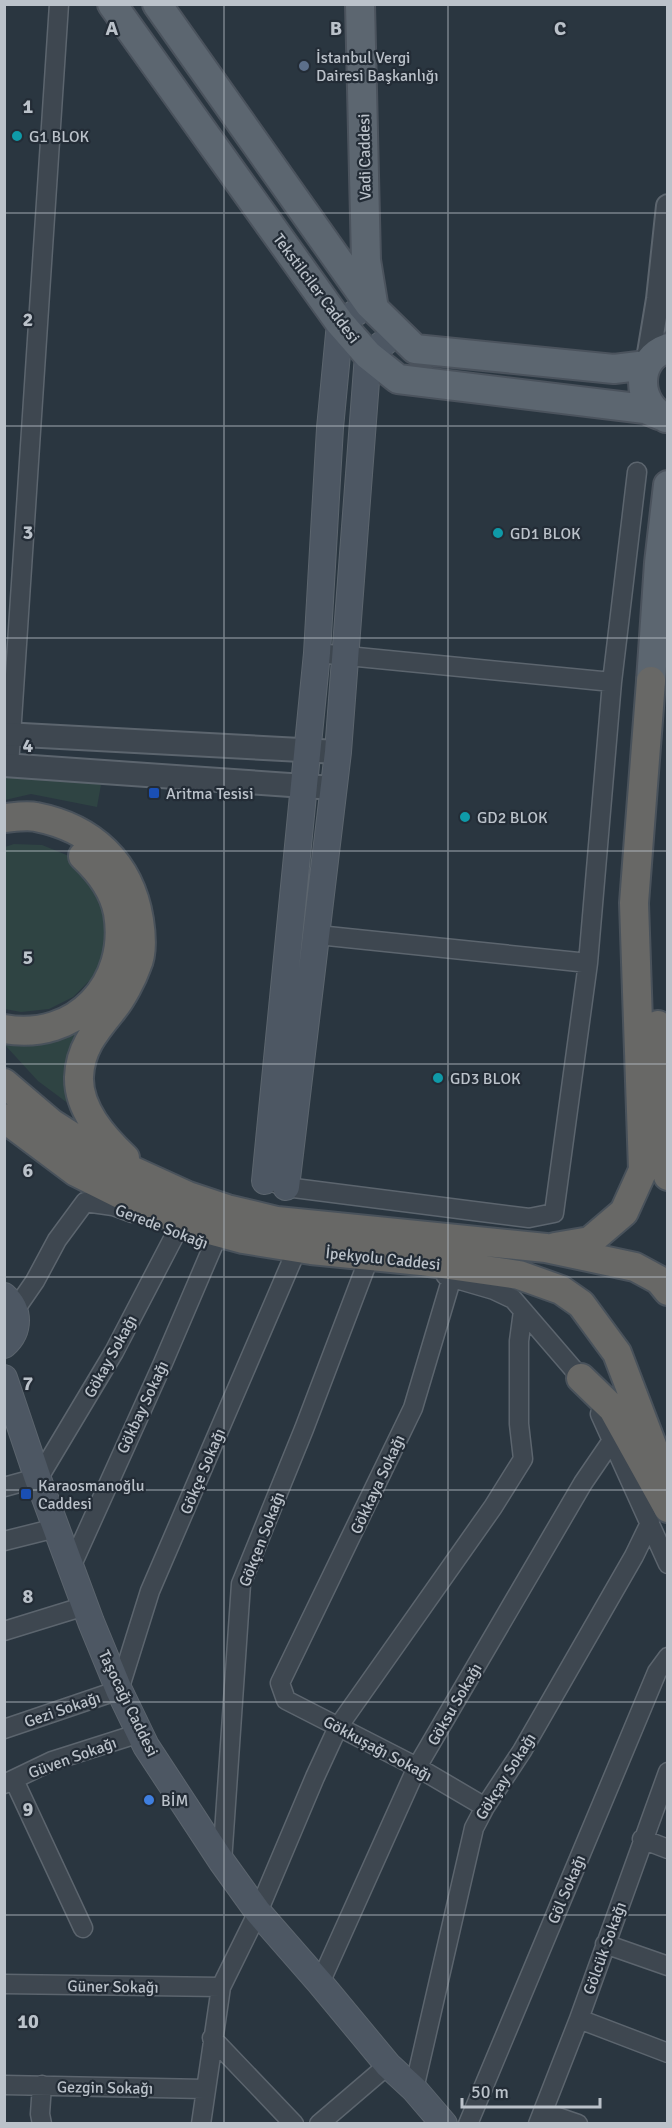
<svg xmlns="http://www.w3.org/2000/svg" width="672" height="2128" font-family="Signika,sans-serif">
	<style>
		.green { fill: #2f4443 }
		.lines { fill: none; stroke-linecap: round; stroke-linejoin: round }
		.minor-casing { stroke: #5c656e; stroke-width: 21 }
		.tertiary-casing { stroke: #5c656e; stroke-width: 26 }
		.secondary-casing { stroke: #5c656e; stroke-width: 28 }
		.primary-casing { stroke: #4b535d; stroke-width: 32 }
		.trunk-casing { stroke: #49525b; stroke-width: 32 }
		.minor { stroke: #3e4750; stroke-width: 18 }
		.tertiary { stroke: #3e4750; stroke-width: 22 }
		.secondary { stroke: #4d5763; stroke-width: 26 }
		.primary { stroke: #5c6670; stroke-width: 28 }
		.trunk { stroke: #686866; stroke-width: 28 }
		.grid { fill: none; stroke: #bbc2ca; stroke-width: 1.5; stroke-opacity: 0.55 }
		.service-dot { fill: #5c6f8a; stroke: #232c36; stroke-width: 2 }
		.culture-dot { fill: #0f9aa8; stroke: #232c36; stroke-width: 2 }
		.transit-dot { fill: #1a4fb4; stroke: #232c36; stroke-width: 2 }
		.shop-dot { fill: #3f7fe0; stroke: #232c36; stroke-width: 2 }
		.labels { text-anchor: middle; stroke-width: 4.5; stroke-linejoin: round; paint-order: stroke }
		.poi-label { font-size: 16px; fill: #bbc2ca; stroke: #232c36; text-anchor: start }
		.street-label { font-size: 16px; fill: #bbc2ca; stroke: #232c36 }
		.grid-label { font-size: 20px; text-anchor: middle; font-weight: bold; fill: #bbc2ca; stroke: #232c36; stroke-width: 4.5; stroke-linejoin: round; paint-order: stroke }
	</style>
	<rect width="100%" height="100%" fill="#2a3640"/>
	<!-- green -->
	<path class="green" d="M4 772 102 779 97 807 31 794 5 800Z
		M14 844 42 845 69 856 90 874 104 899 106 953 93 977 73 997 49 1009 21 1012 5 1009V847Z
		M78 1033 81 1113 38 1081 5 1045V1040L37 1044Z"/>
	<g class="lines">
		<defs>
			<path id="minor" d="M317 653 612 682
				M9 766 59 4
				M318 935 588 963
				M275 1183 286 1187 529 1218 554 1213 588 963 612 682 637 472
				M446 1276 494 1290 513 1299 581 1378 586 1387
				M452 1277 413 1408 280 1683 286 1700 417 1767 485 1807
				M15 1310 35 1281 57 1240 85 1202 113 1206 132 1213
				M600 1414 668 1564
				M38 1479 114 1352 177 1231
				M4 1487 26 1481
				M4 1541 56 1528
				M71 1567 163 1363 213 1246
				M4 1631 85 1606
				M4 1729 119 1690 150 1591 294 1256
				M14 1780 83 1928
				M4 1784 52 1761 140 1733
				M642 1839 668 1849
				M222 1862 241 1584 304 1429 366 1266
				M605 1944 668 1966
				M320 1983 417 1767 583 1483 613 1439
				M4 1984 221 1987
				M579 2019 668 2053
				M212 2038 294 2124
				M4 2085 205 2089
				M414 2089 474 1828 485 1807 522 1751 634 1556 650 1523
				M543 2112 578 2124
				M42 2124 40 2114 42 2085
				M201 2124 221 1987 258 1912 315 1777 338 1727 493 1507 523 1459 519 1424V1341L523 1311
				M319 2124 388 2065
				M468 2124 657 1672 668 1657
				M538 2124 579 2019 668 1772"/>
			<path id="tertiary" d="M647 365 658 299 668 206
				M4 734 338 752
				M4 765 333 788"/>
			<path id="secondary" d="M265 1181 317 653 330 428 340 323 369 304
				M286 1187 338 752 368 355 398 332
				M4 1296C20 1310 20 1331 4 1345
				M4 1378 38 1479 91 1622 119 1690 146 1746 222 1862 258 1912 320 1983 388 2065 414 2089 444 2124"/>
			<path id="primary" d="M112 4 340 323 368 355 398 379 645 409 659 415
				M157 4 369 304 415 349 614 369 647 365
				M360 4 366 260 373 303
				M666 418C636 404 634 359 668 348
				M651 681 659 563 668 485"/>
			<path id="trunk" d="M4 818C15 817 27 815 36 817 92 828 130 863 139 920 141 933 143 952 137 965 132 979 122 998 113 1009 96 1030 80 1048 79 1077 78 1109 103 1137 125 1158
				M658 1025 668 1176
				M4 1029C76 1042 130 983 118 913 114 891 99 871 83 856
				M4 1083 51 1123 109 1160 188 1196 227 1209 277 1221 546 1248 635 1267 659 1280 668 1291
				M4 1118 76 1172 138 1203 195 1226 243 1239 311 1250 421 1261 519 1275 561 1290 581 1304 617 1353 668 1487
				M555 1247 590 1241 624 1212 643 1170 634 903 651 681
				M581 1378 613 1409 668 1508"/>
		</defs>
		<!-- minor casing -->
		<use href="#minor" class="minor-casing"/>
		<!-- tertiary casing -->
		<use href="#tertiary" class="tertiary-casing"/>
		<!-- secondary casing -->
		<use href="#secondary" class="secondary-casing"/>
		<!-- primary casing -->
		<use href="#primary" class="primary-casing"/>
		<!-- trunk casing -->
		<use href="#trunk" class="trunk-casing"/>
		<!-- minor -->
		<use href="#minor" class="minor"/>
		<!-- tertiary -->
		<use href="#tertiary" class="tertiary"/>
		<!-- secondary -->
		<use href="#secondary" class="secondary"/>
		<!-- primary -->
		<use href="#primary" class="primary"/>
		<!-- trunk -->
		<use href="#trunk" class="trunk"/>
	</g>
	<!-- grid -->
	<path class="grid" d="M224 4V2124M448 4V2124M4 213H668M4 426H668M4 638H668M4 851H668M4 1064H668M4 1277H668M4 1490H668M4 1702H668M4 1915H668"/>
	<!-- markers -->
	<circle class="service-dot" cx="304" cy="66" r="6"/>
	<g class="culture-dot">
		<circle cx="17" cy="136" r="6"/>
		<circle cx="498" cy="533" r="6"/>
		<circle cx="465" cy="817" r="6"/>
		<circle cx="438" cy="1078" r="6"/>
	</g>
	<g class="transit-dot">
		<rect x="148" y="787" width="12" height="12" rx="3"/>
		<rect x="20" y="1488" width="12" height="12" rx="3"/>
	</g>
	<circle class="shop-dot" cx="149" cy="1800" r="6"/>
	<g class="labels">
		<!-- poi labels -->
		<g class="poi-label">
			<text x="316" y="63">İstanbul Vergi<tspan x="316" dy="18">Dairesi Başkanlığı</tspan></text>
			<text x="29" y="142">G1 BLOK</text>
			<text x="510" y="539">GD1 BLOK</text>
			<text x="166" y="799">Aritma Tesisi</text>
			<text x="477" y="823">GD2 BLOK</text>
			<text x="450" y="1084">GD3 BLOK</text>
			<text x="38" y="1491">Karaosmanoğlu<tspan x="38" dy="18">Caddesi</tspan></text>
			<text x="161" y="1806">BİM</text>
		</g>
		<!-- street labels -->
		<g class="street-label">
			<text transform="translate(364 157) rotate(-91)" y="6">Vadi Caddesi</text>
			<text transform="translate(317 288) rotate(53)" y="6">Tekstilciler Caddesi</text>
			<text transform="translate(162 1226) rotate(21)" y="6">Gerede Sokağı</text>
			<text transform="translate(383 1258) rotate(6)" y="6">İpekyolu Caddesi</text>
			<text transform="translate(110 1356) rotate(-61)" y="6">Gökay Sokağı</text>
			<text transform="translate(142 1407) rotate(-65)" y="6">Gökbay Sokağı</text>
			<text transform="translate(202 1471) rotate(-67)" y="6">Gökçe Sokağı</text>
			<text transform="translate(377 1484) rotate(-65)" y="6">Gökkaya Sokağı</text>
			<text transform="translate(261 1539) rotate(-69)" y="6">Gökçen Sokağı</text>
			<text transform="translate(129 1703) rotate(64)" y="6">Taşocağı Caddesi</text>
			<text transform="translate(454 1704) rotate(-60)" y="6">Göksu Sokağı</text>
			<text transform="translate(62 1709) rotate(-19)" y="6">Gezi Sokağı</text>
			<text transform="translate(378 1748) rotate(28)" y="6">Gökkuşağı Sokağı</text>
			<text transform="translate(72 1757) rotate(-20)" y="6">Güven Sokağı</text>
			<text transform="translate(505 1776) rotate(-58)" y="6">Gökçay Sokağı</text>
			<text transform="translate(566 1889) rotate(-67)" y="6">Göl Sokağı</text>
			<text transform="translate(604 1948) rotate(-70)" y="6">Gölcük Sokağı</text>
			<text transform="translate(113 1986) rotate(1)" y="6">Güner Sokağı</text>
			<text transform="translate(105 2087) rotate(1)" y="6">Gezgin Sokağı</text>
		</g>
	</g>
	<g class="grid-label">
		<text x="112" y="35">A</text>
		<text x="336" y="35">B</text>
		<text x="560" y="35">C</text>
		<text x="28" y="113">1</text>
		<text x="28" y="326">2</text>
		<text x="28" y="539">3</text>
		<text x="28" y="752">4</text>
		<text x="28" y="964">5</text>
		<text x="28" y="1177">6</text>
		<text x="28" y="1390">7</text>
		<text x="28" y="1603">8</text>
		<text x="28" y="1816">9</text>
		<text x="28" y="2028">10</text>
	</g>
	<!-- border -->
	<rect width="672" height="2128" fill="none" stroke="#bbc2ca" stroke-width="12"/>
	<!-- scale -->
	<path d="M462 2098v9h138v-9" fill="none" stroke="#bbc2ca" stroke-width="3"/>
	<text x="471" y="2098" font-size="18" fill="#bbc2ca" stroke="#232c36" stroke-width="4.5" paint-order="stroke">50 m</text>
</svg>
